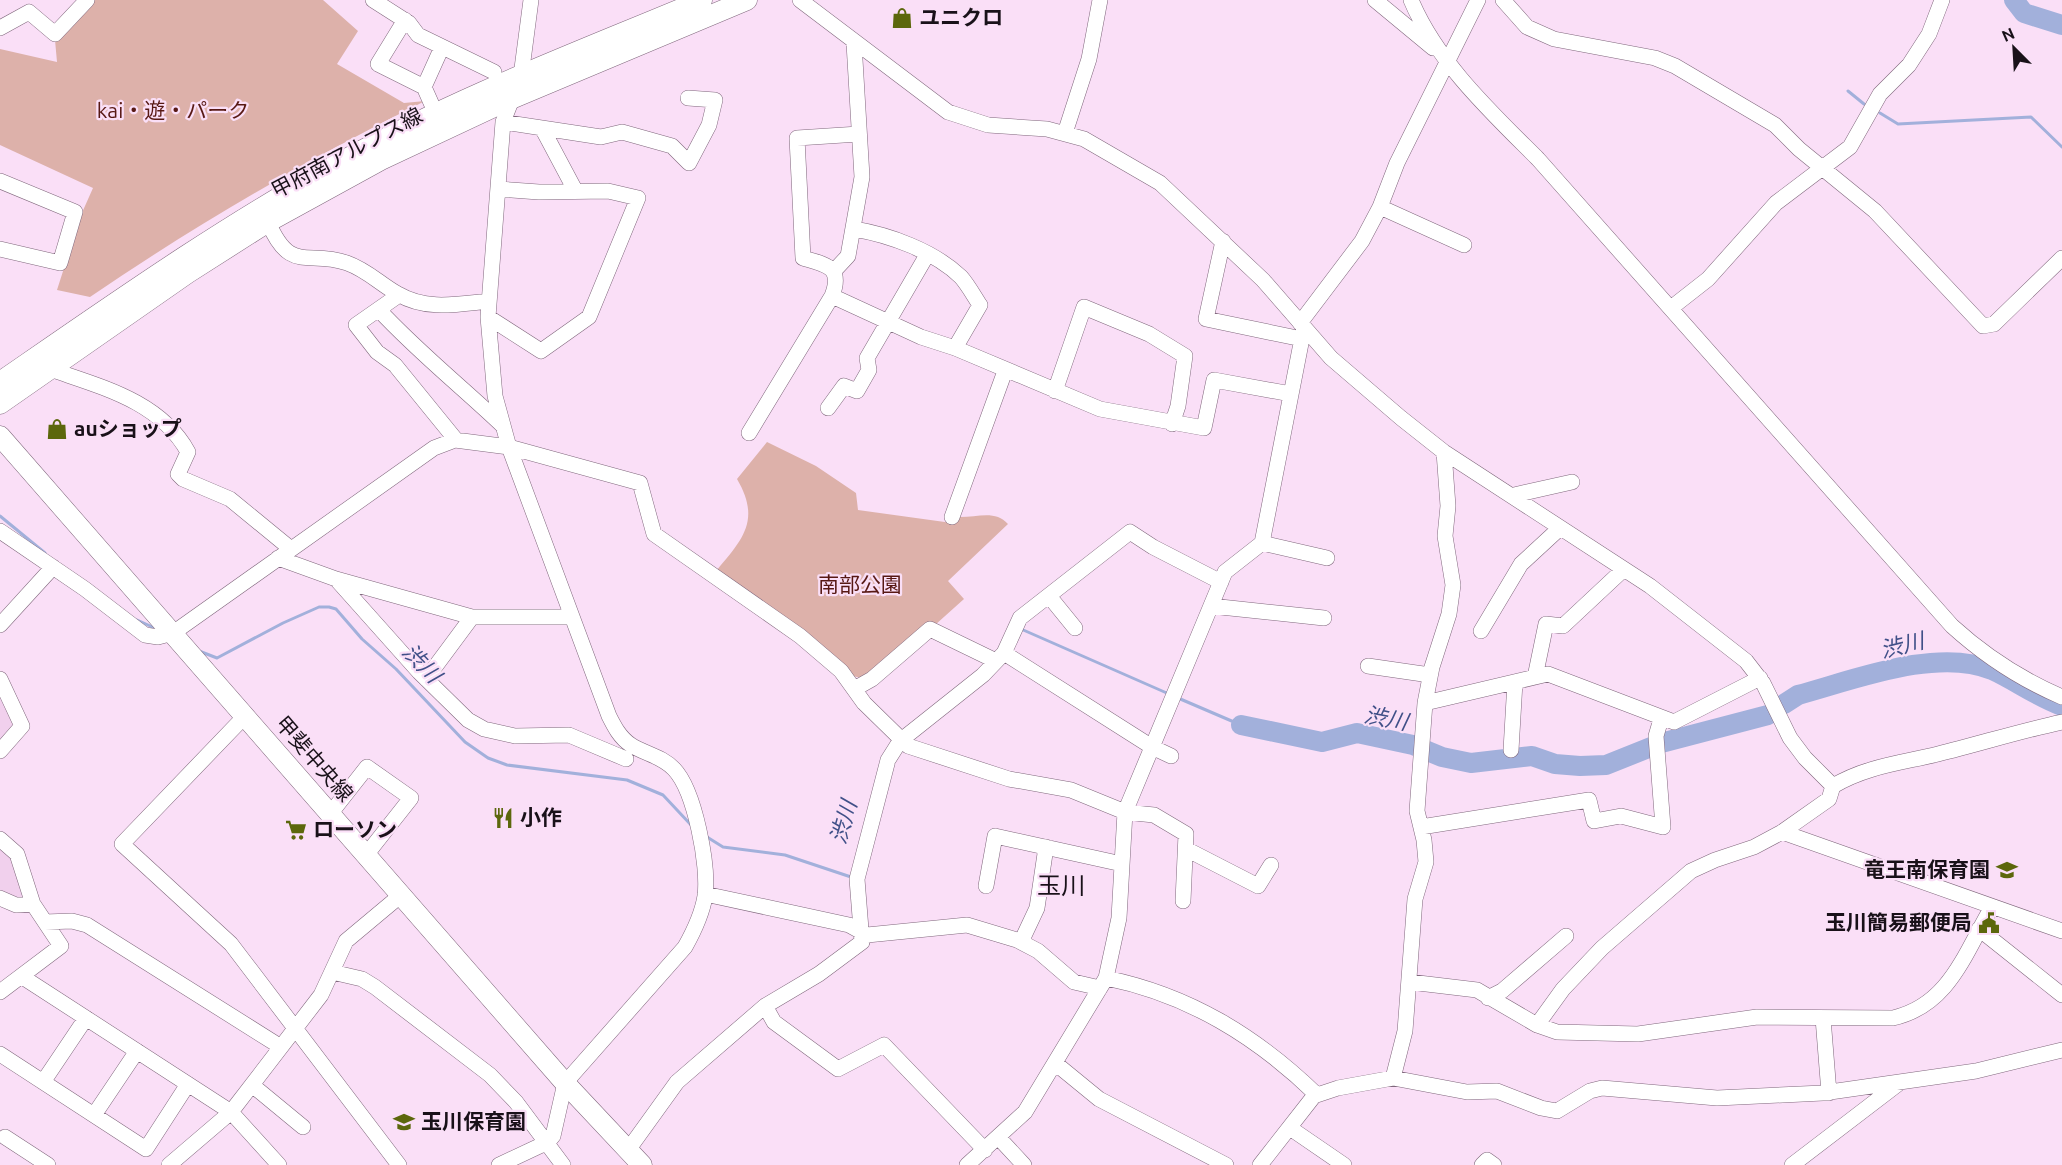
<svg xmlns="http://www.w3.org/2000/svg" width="2062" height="1165" font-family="Ubuntu,'Noto Sans JP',sans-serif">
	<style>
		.built { fill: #f1d0ed }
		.green { fill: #ddb1aa }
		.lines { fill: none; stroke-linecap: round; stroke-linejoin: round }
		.stream { stroke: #a2b0db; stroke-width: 3 }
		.river { stroke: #a2b0db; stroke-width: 20 }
		.minor-casing { stroke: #80687d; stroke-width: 16 }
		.major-casing { stroke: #80687d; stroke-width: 21 }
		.minor { stroke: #fff; stroke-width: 15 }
		.major { stroke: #fff; stroke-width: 20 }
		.labels { text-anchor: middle; stroke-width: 4.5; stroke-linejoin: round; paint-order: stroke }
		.poi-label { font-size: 21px; font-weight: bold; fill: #191119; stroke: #fadff7; text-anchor: start }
		.park-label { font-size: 21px; fill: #571813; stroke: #fadff7 }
		.street-label { font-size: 21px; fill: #191119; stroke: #fadff7 }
		.water-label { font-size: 22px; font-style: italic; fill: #405088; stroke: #fadff7 }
		.quarter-label { font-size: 24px; fill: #191119; stroke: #fadff7 }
	</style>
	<rect width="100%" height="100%" fill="#fadff7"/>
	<!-- built -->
	<path class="built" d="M0 692 16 728 0 746Z
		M0 848 17 863 27 900 0 893Z"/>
	<!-- green -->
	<path class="green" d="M91 0H323L358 31 337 64 404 103 425 101C309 159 197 224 90 297L57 290 81 215 93 188 0 145V49L57 62 55 40Z
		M767 442 816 466 856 493 858 510 952 523 957 517C976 518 995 509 1008 524L948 581 964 599 935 625 862 678 852 676 717 570C743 539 761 520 737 479Z"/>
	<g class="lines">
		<!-- stream -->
		<path class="stream" d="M1848 91 1864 104
			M1880 113 1898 124 2031 117 2062 147
			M0 516 45 553
			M137 620 159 630
			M1021 629 1169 694
			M199 651 217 658 283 623 319 607H329L336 609 362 639 396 669 465 742 488 758 507 765 627 780 663 795 692 826
			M1178 698 1241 725
			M707 837 723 847 785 855 851 877"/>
		<!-- river -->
		<path class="river" d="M2014 0 2024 13 2062 25
			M1784 704 1798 695C1854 680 1937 647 1992 670 2016 681 2037 697 2062 706
			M1241 725 1322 742 1357 733 1413 745 1442 757 1471 763 1532 756 1555 764 1580 766 1606 765 1661 743 1768 715"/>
		<defs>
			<path id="minor" d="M373 0 409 23 418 35 494 72
				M800 0 948 112 988 125 1047 129 1084 139 1160 183 1263 280 1331 358 1401 418 1444 452 1650 586 1746 661 1763 683 1790 738 1805 758 1833 786
				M1375 0 1433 48
				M1411 0C1437 62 1491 112 1538 159L1952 626C1985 656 2020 679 2062 697
				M1503 0 1527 27 1554 39 1655 58 1675 66 1775 125 1799 149 1875 211 1983 326 1994 324 2062 258
				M405 20 378 64 424 87
				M0 28 29 12 55 34 87 0
				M436 114 424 87 442 47
				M503 122 601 137 622 132 672 146 689 163 709 125 715 100 688 98
				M542 128 575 190
				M1065 133 1089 59 1100 0
				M0 181 75 212 60 263 0 249
				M1380 207 1464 245
				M268 222C291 275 307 249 347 263 367 270 380 284 398 294 427 311 458 304 489 301
				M854 229C890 235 934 251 961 277 968 285 974 296 980 305L955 348
				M1223 241 1206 319 1302 339
				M834 271 848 256 862 177 854 43
				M399 295 356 325 377 352 395 365 456 440
				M832 296 921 337 955 348 1100 409 1204 428 1214 380 1291 394
				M1671 308 1708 279 1776 203 1850 147 1880 94 1909 65 1929 34 1942 0
				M379 310C418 352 462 387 503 426
				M488 317 541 351 589 317 638 198 608 191 539 192 498 189
				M1300 323 1362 241 1380 207 1397 163 1478 0
				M50 369C101 387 160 401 188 452L178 474 183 479 230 499 291 549
				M1055 391 1084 307 1149 334 1185 356 1178 406 1172 424
				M828 408 844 386 857 391 869 370 867 358 927 255
				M749 433 832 296C843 267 827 265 803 258L797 138 859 134
				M1514 495 1572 482
				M952 517 1005 371
				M0 531 85 589 145 635 158 637 173 633 434 448 455 440 509 447 640 483 654 534 800 636 841 671 864 703 908 746 1009 779 1071 790 1125 812 1154 815 1186 834 1183 901
				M1262 543 1327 558
				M278 558 336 579 419 672 468 720 484 729 515 736 569 735 626 759
				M336 579 472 617H572
				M1049 596 1075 628
				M1211 606 1324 618
				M0 625 53 567
				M1481 631 1521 564 1560 528
				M1004 653 1152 747 1171 756
				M1368 666 1430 675
				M1535 677 1546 624 1563 626 1624 569
				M0 679 22 726 0 751
				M426 679 472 617
				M856 688 872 679 930 629 996 661
				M1425 703 1548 674 1674 722 1760 678
				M245 716 122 844 231 944 399 1165
				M1511 750 1515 682
				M330 814 367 767 411 798 366 855
				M1421 827 1589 800 1594 821 1621 816 1663 827 1656 736 1661 719
				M1782 832 2062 931
				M0 839 17 854 33 904 61 946 0 992
				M1186 849 1258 886 1271 865
				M986 886 995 836 1122 864
				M705 894 849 925 867 935 967 925 1017 940 1038 951 1074 982 1100 988
				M0 898 16 905 33 904
				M45 922 72 921 87 925 281 1047
				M1979 929 2062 995
				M1021 942 1037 908 1046 847
				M332 972 362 979 375 987 490 1075 516 1102 563 1165
				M21 976 231 1112 279 1165
				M1106 978C1189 995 1256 1036 1317 1095
				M1410 982 1477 990 1537 1025 1557 1032 1638 1034 1757 1017 1893 1018C1950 1005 1965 952 1992 907
				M1488 998 1502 991 1566 936
				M765 1006 774 1022 838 1069 884 1045 985 1150
				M1823 1018 1829 1093
				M1537 1025 1563 989 1602 948 1691 871 1715 860 1754 847 1782 832 1829 799 1833 786C1867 766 1901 763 1938 754 1979 744 2020 731 2062 722
				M0 1054 146 1149 188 1084
				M1055 1063 1099 1099 1226 1165
				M1393 1078 1405 1031 1415 899 1426 862 1424 840 1417 811 1425 703 1432 667 1449 614 1453 585 1445 536 1448 506 1444 452
				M43 1082 86 1018
				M252 1085 303 1127
				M94 1115 137 1051
				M1290 1128 1344 1165
				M5 1137 48 1165
				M998 1137 1024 1165
				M628 1150 677 1082 765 1006 819 974 862 942 857 879 888 760 900 741 983 675 1004 653 1020 618 1130 532 1153 547 1221 582
				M169 1165 231 1112 321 995 346 941 401 895
				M499 1165 548 1142 553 1136 565 1083 685 947C694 931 702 915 705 896 709 866 695 791 674 769 662 756 645 754 631 745 620 738 614 726 609 716L509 447 495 396 488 317 503 122 521 76 531 0
				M967 1165 1025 1112 1106 978 1119 918 1125 812 1225 572 1262 543 1304 328
				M1260 1165 1314 1096 1338 1088 1393 1078 1467 1092 1497 1091 1541 1108 1557 1111 1590 1091 1602 1088 1717 1098 1823 1093 1976 1071 2062 1050
				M1482 1165 1487 1160 1494 1165
				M1792 1165 1898 1084"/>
			<path id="major" d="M0 382C113 304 225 225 346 159 460 96 583 50 702 0
				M0 404 188 273 268 222 381 160 511 99 747 0
				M0 436 565 1083 642 1165"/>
		</defs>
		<!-- minor casing -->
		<use href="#minor" class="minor-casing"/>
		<!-- major casing -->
		<use href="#major" class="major-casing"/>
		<!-- minor -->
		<use href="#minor" class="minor"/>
		<!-- major -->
		<use href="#major" class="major"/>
	</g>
	<!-- icons -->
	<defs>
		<symbol id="shop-bare" viewBox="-9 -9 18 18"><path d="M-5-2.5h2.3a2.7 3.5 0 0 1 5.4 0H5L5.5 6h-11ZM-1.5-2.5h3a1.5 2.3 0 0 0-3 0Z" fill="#5c670c" stroke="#fadff7" stroke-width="2.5" paint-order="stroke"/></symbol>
		<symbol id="restaurant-bare" viewBox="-9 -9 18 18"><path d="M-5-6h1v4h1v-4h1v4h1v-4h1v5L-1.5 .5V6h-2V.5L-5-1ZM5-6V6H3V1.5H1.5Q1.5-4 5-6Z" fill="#5c670c" stroke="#fadff7" stroke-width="2.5" paint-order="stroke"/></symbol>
		<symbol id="supermarket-bare" viewBox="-9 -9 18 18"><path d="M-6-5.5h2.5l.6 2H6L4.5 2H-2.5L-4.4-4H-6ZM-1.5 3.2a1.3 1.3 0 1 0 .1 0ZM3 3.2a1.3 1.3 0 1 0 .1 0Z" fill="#5c670c" stroke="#fadff7" stroke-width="2.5" paint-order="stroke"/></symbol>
		<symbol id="school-bare" viewBox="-9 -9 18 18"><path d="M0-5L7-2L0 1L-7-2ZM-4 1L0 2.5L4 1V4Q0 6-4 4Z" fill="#5c670c" stroke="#fadff7" stroke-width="2.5" paint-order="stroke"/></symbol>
		<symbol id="civic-bare" viewBox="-9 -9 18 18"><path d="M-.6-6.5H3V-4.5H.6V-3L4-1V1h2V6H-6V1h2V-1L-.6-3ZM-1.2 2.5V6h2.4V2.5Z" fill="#5c670c" stroke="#fadff7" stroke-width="2.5" paint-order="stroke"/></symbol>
	</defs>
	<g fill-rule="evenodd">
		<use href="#shop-bare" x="887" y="3" width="30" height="30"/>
		<use href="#shop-bare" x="42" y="414" width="30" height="30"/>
		<use href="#restaurant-bare" x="488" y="803" width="30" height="30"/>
		<use href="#supermarket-bare" x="281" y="815" width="30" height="30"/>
		<use href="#school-bare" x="1992" y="855" width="30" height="30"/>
		<use href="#civic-bare" x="1974" y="908" width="30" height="30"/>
		<use href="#school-bare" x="389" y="1107" width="30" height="30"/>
	</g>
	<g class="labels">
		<!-- poi labels -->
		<g class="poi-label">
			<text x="919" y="25">ユニクロ</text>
			<text x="74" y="436">auショップ</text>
			<text x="520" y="825">小作</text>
			<text x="313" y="837">ローソン</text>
			<text x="1990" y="877" text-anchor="end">竜王南保育園</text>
			<text x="1972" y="930" text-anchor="end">玉川簡易郵便局</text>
			<text x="421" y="1129">玉川保育園</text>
		</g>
		<!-- park labels -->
		<g class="park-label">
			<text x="173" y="118">kai・遊・パーク</text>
			<text x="860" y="592">南部公園</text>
		</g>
		<!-- street labels -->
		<g class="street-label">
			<text transform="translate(347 153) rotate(-28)" y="7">甲府南アルプス線</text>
			<text transform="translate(314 759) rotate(49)" y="7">甲斐中央線</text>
		</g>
		<!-- water labels -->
		<g class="water-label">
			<text transform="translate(1902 645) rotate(-14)" y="8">渋川</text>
			<text transform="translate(422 663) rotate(46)" y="8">渋川</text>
			<text transform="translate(1386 718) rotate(11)" y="8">渋川</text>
			<text transform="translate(843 822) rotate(-74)" y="8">渋川</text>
		</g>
		<!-- quarter labels -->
		<g class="quarter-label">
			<text x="1061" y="894">玉川</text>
		</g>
	</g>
	<!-- north arrow -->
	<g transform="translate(2014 48) rotate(336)" stroke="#fadff7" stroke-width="4.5" paint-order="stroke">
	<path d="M0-4.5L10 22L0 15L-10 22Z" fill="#191119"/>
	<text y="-9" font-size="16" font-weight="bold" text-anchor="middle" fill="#191119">N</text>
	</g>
</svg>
